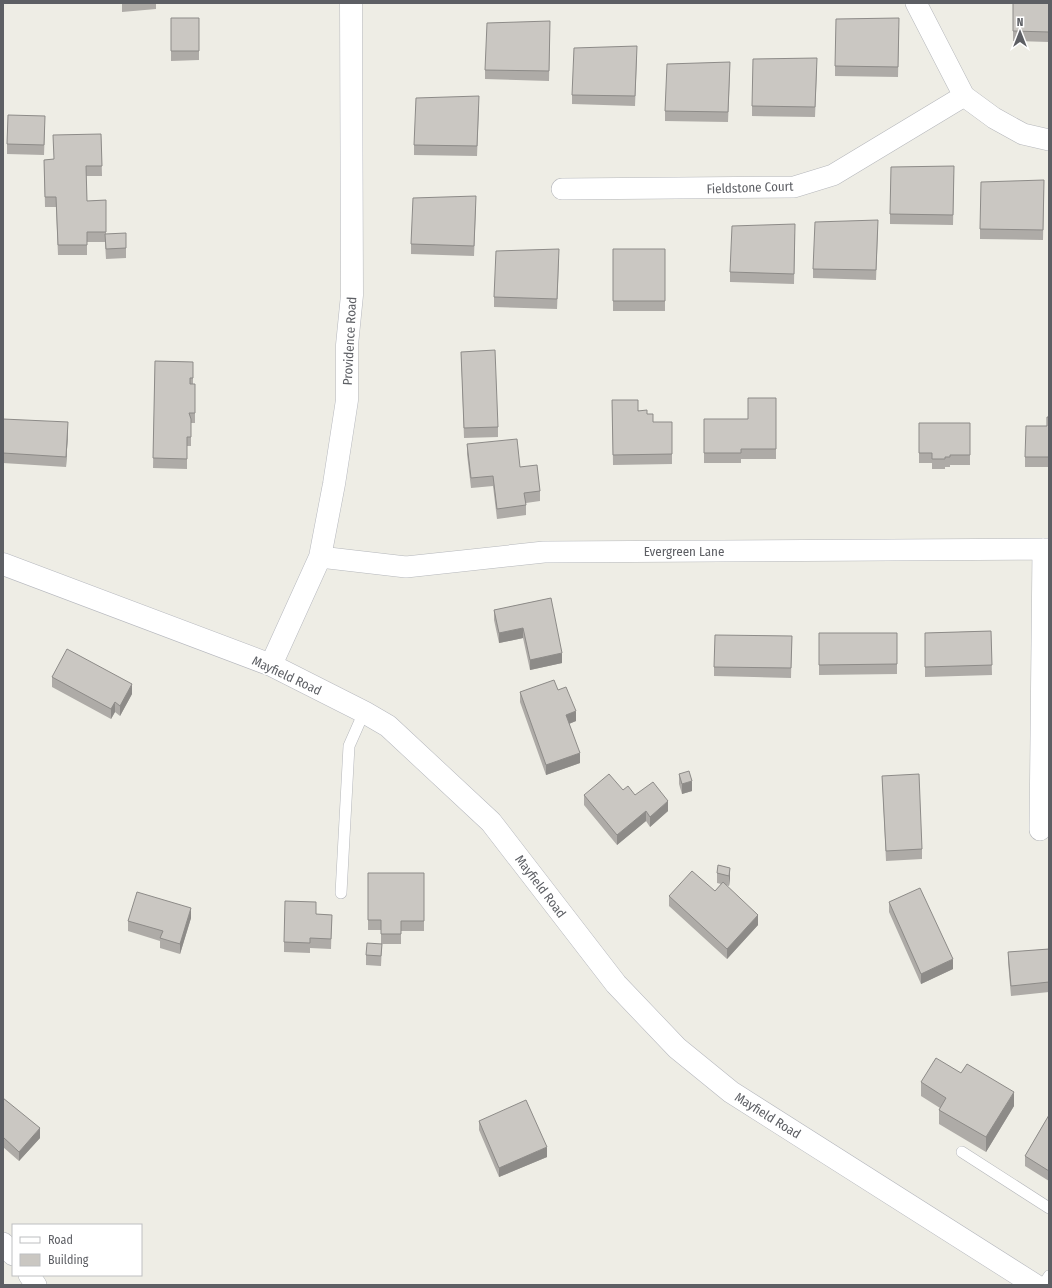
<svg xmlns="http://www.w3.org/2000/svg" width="1052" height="1288" font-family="'Fira Sans Condensed',sans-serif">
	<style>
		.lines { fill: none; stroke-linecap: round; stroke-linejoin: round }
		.lane-casing { stroke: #b5b7bb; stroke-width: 12 }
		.street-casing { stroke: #b5b7bb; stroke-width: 22 }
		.secondary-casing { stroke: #b6b8be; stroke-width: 23 }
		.lane { stroke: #fff; stroke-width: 11 }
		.street { stroke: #fff; stroke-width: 21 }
		.secondary { stroke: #fff; stroke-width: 22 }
		.wall { fill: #aeaba7 }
		.shaded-wall { fill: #8d8b88 }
		.building { fill: #cac7c2; stroke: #8d8b88 }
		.labels { text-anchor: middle; stroke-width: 3; stroke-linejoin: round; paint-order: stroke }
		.street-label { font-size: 13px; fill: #5d5f64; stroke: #fff }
	</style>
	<rect width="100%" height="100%" fill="#eeede5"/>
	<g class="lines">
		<defs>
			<path id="lane" d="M341 893 349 746 364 712
				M962 1152 1049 1208
				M1043 1285 1049 1276"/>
			<path id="street" d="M916 3 964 96 994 118 1023 134 1049 140
				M562 189 794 187 833 175 964 96
				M320 557 406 567 544 552 1049 549
				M1040 830 1043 549
				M3 1243 13 1255
				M29 1275 36 1285"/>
			<path id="secondary" d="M3 564 271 665 364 712 388 726 491 822 616 984 677 1048 731 1092 1035 1285
				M271 665 320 557 334 484 347 400V345L352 295 351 3"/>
		</defs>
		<!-- lane casing -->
		<use href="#lane" class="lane-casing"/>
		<!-- street casing -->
		<use href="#street" class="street-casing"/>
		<!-- secondary casing -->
		<use href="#secondary" class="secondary-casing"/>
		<!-- lane -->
		<use href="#lane" class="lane"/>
		<!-- street -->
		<use href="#street" class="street"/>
		<!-- secondary -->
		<use href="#secondary" class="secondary"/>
	</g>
	<!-- wall -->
	<path class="wall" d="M122 3H156V9L122 12Z
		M1049 3V42L1013 41V31Z
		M171 18H199V60L171 61Z
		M899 28 898 77 835 76V66Z
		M550 31 549 81 485 79V70Z
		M637 56 635 106 572 104V95Z
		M817 68 815 117 752 116V106Z
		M730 72 728 122 665 121V111Z
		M479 106 477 156 414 155V145Z
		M45 126 44 155 7 154V144Z
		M101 134 102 176H86L87 201 106 200V234L126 248V258L106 259 105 242H87V255H58L56 207H45L44 160 54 159Z
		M954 175 953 225 890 224V214Z
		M1044 190 1043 240 980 239V229Z
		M476 206 474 256 411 254V244Z
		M878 230 876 280 813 278V269Z
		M795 234 794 284 730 282V272Z
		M613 249H665V311H613Z
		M559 259 557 309 494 307V297Z
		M461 352 498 427V437L464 438Z
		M155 361 193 362V384H195V423H191V446H187V469L153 468Z
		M776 398V459H741V463H704V419H748Z
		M612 400 647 414 653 422H672V464L613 465Z
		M1049 417V467H1025V457L1047 426Z
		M3 419 68 432 66 467 3 463Z
		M919 423H970V465H950V467H945V469H932V463H919Z
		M467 444 520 467 540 491V501L526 503V515L497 519 493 486 471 488 467 454Z
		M551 598 562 663 530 670 523 638 499 643 494 620V610Z
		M991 631 992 675 925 677V633Z
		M819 633H897V674L819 675Z
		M792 636 791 678 714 676V667Z
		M52 677 132 694 120 716 115 712 111 719 52 687Z
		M558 690 576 721 569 724 580 763 546 775 520 702V692Z
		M679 774 692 791 682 794 679 784Z
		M882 776 922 849V859L886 861Z
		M623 790 635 795 668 811 650 827 646 821 617 845 584 805V795Z
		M730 868V878L729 886 725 885 758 925 727 959 669 906V896L715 891 721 884 717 883V873Z
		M368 873H424V931H401V944H382L381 966 366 965V955L381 944V930H368Z
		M889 902 953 969 921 984 889 912Z
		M316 914 332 915 331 949 310 948V953L284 952V942Z
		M191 918 180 954 160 948V941L128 931V921Z
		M1049 949V992L1011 996 1008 962V952Z
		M961 1073 1014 1106 986 1152 939 1124V1110L940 1108 921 1096V1082Z
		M3 1098 40 1138 19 1161 3 1147Z
		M1049 1115V1181L1025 1166V1156Z
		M479 1121 547 1157 499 1177 479 1130Z"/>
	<!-- shaded-wall -->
	<path class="shaded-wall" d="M68 422V432L66 467V457Z
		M523 628V638L499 643V633Z
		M562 653V663L530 670V660Z
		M132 684V694L120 716V706Z
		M115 702V712L111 719V709Z
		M576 711V721L566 725V715Z
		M580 753V763L546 775V765Z
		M692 781V791L682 794V784Z
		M668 801V811L650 827V817Z
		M646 811V821L617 845V835Z
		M730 868V878L729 886V876Z
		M191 908V918L180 954V944Z
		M758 915V925L727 959V949Z
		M953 959V969L921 984V974Z
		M1014 1092V1106L986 1152V1137Z
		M40 1128V1138L19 1161V1152Z
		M547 1147V1157L499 1177V1168Z"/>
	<!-- building -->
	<path class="building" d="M1013 3H1049V32L1013 31Z
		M171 18H199V51H171Z
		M899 18 898 67 835 66 836 19Z
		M550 21 549 71 485 70 487 23Z
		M637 46 635 96 572 95 574 48Z
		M817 58 815 107 752 106 753 59Z
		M730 62 728 112 665 111 667 64Z
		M479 96 477 146 414 145 416 98Z
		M8 115 45 116 44 145 7 144Z
		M101 134 102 166H86L87 201 106 200V232H87V245H58L56 197H45L44 160 54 159 53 135Z
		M954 166 953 215 890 214 891 167Z
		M1044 180 1043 230 980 229 981 182Z
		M476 196 474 246 411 244 413 198Z
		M878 220 876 270 813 269 815 222Z
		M795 224 794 274 730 272 732 226Z
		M126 233V248L106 249 105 234Z
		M559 249 557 299 494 297 496 251Z
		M613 249H665V301H613Z
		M495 350 498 427 464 428 461 352Z
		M155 361 193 362V378H190V384H195V413H189L191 419V437H187V459L153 458Z
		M748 398H776V449H741V453H704V419H748Z
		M612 400H638V411L647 410V414H653V422H672V454L613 455Z
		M1047 417H1049V457H1025L1026 426H1047Z
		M3 419 68 422 66 457 3 453Z
		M919 423H970V455H950V457H945V459H932V453H919Z
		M517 439 520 467 537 465 540 491 524 493 526 505 497 509 493 476 471 478 467 444Z
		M551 598 562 653 530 660 523 628 499 633 494 610Z
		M991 631 992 665 925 667V633Z
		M819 633H897V664L819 665Z
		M715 635 792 636 791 668 714 667Z
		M67 649 132 684 120 706 115 702 111 709 52 677Z
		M554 680 558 690 566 687 576 711 566 715 580 753 546 765 520 692Z
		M689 771 692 781 682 784 679 774Z
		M609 774 623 790 628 786 635 795 653 782 668 801 650 817 646 811 617 835 584 795Z
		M919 774 922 849 886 851 882 776Z
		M718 865 730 868 729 876 717 873Z
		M692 871 715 891 723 882 758 915 727 949 669 896Z
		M368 873H424V921H401V934H381V920H368Z
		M920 888 953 959 921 974 889 902Z
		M137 892 191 908 180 944 160 938 163 931 128 921Z
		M285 901 316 902V914L332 915 331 939 310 938V943L284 942Z
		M367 943 382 944 381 956 366 955Z
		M1049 949V982L1011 986 1008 952Z
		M936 1058 961 1073 967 1064 1014 1092 986 1137 939 1110 946 1098 921 1082Z
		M3 1098 40 1128 19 1152 3 1137Z
		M526 1100 547 1147 499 1168 479 1121Z
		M1049 1115V1171L1025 1156Z"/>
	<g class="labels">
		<!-- street labels -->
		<g class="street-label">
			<text transform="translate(750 187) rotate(-2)" y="5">Fieldstone Court</text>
			<text transform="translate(349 341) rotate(-87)" y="5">Providence Road</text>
			<text x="684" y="556">Evergreen Lane</text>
			<text transform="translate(287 675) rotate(25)" y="5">Mayfield Road</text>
			<text transform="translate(541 886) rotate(53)" y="5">Mayfield Road</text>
			<text transform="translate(768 1115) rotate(32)" y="5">Mayfield Road</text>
		</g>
	</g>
	<!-- border -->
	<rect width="1052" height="1288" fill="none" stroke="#5d5f64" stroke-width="8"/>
	<!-- legend -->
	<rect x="12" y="1224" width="130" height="52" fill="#ffffff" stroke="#bebfc1"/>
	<rect x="20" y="1237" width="20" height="6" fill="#ffffff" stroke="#bebfc1"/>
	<text x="48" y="1244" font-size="12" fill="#5d5f64">Road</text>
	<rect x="20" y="1254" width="20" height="12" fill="#cac7c2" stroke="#bebfc1"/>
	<text x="48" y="1264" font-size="12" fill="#5d5f64">Building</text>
	<!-- north arrow -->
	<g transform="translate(1020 32)" stroke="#ffffff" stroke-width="3" paint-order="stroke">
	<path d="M0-3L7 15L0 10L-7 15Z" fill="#5d5f64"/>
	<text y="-6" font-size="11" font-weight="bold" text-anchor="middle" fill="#5d5f64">N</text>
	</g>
</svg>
